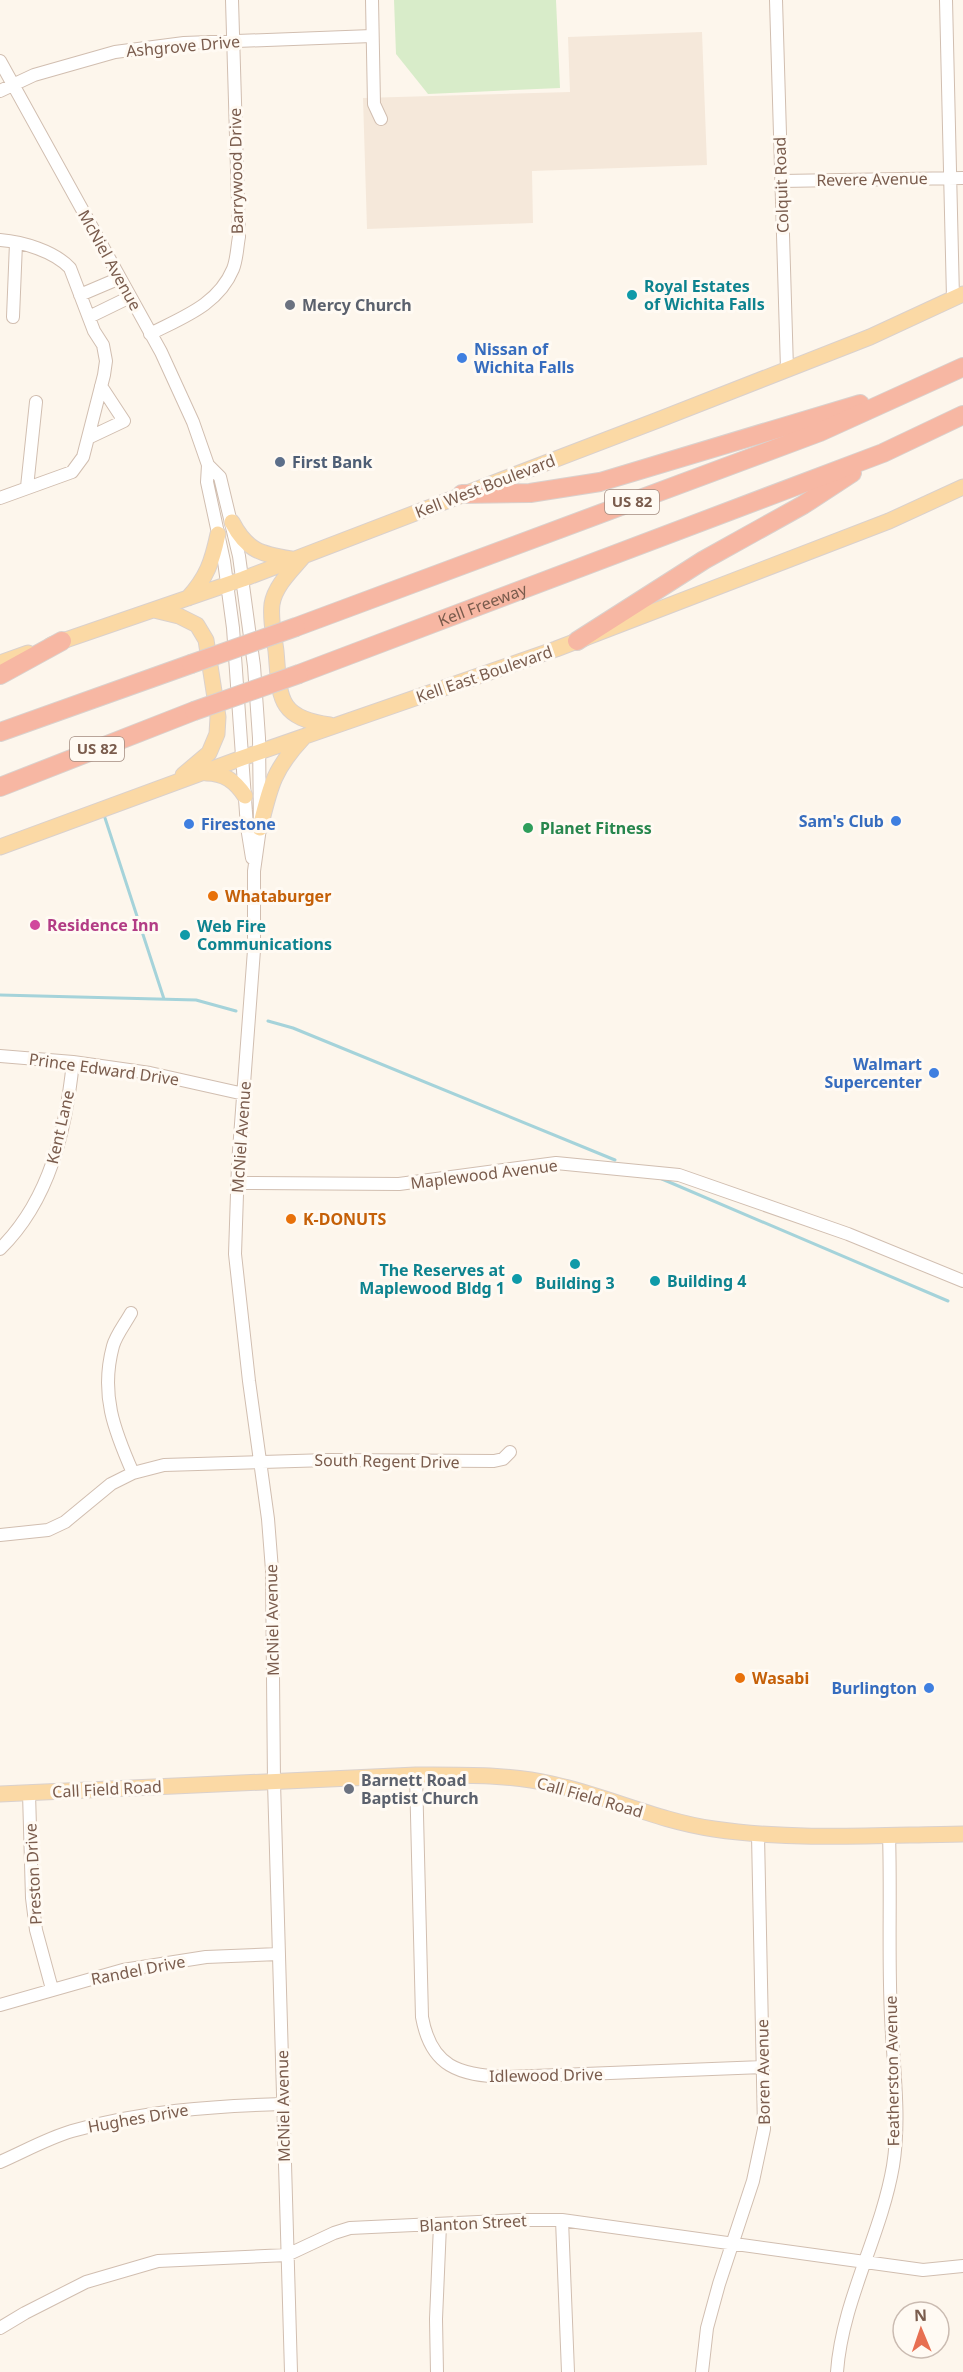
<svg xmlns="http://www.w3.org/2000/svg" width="963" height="2372" font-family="'Noto Sans',sans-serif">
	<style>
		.residential { fill: #f5e8da }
		.green { fill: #d8ecc9 }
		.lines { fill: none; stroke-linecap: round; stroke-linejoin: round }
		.stream { stroke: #a5d3da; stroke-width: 3 }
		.minor-casing { stroke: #d1beb0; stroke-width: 14 }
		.major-casing { stroke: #dad1cd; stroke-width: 17 }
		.highway-casing { stroke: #dad1cd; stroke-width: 20 }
		.minor { stroke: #fff; stroke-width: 12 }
		.major { stroke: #fbd9a5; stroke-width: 15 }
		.highway { stroke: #f7b7a3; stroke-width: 18 }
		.highway-bridge-casing { stroke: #dad1cd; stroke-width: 20; stroke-linecap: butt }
		.highway-bridge { stroke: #f7b7a3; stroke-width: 18 }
		.culture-dot { fill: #0f9aa8; stroke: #fffaf3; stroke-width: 2 }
		.worship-dot { fill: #6b7280; stroke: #fffaf3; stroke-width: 2 }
		.shop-dot { fill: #3f7fe0; stroke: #fffaf3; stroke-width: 2 }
		.service-dot { fill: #5c6f8a; stroke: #fffaf3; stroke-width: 2 }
		.leisure-dot { fill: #2e9e5b; stroke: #fffaf3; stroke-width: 2 }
		.food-dot { fill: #e8710a; stroke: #fffaf3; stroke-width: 2 }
		.hotel-dot { fill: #d1479c; stroke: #fffaf3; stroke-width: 2 }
		.labels { text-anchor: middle; stroke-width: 6; stroke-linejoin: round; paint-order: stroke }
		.shield { fill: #fffaf3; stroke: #a28b7f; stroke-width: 1.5 }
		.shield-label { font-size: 15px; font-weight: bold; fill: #7a5c4d }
		.street-label { font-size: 16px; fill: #7a5c4d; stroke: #fffaf3 }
		.culture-label { font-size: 16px; font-weight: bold; fill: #0d838f; stroke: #fffaf3; text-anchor: start }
		.worship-label { font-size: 16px; font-weight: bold; fill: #5b616d; stroke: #fffaf3; text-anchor: start }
		.shop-label { font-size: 16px; font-weight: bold; fill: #366cbe; stroke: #fffaf3; text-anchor: end }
		.service-label { font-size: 16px; font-weight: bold; fill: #4e5e75; stroke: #fffaf3; text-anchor: start }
		.leisure-label { font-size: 16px; font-weight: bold; fill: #27864d; stroke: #fffaf3; text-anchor: start }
		.food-label { font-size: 16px; font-weight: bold; fill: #c56008; stroke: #fffaf3; text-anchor: start }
		.hotel-label { font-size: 16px; font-weight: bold; fill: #b23c85; stroke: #fffaf3; text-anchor: start }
	</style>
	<rect width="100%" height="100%" fill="#fdf6ec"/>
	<!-- residential -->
	<path class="residential" d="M702 32 707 165 532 171 533 223 367 229 363 98 570 92 568 37Z"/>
	<!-- green -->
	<path class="green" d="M394 0H556L560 88 428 94 396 54Z"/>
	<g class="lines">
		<!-- stream -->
		<path class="stream" d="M105 818 164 999
			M0 995 196 1000 236 1011
			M268 1021 293 1028 615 1160
			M662 1179 948 1301"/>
		<defs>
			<path id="minor" d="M372 0 374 104 381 119
				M776 0 787 369
				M946 0 953 298
				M0 61 161 352 193 422 208 465 207 482 224 561 233 628 247 827 252 858
				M0 91 34 75 115 52 184 43 372 36
				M781 181 963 178
				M0 240C23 242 54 251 70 268L94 331 103 345 106 361 104 375 83 457 72 472 0 498
				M80 295 120 278
				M13 317 16 243
				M89 317 130 297
				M150 334C183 317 218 305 233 269 237 259 237 247 239 237L232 0
				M88 438 124 421 101 386
				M208 465 220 477 239 556 254 666 259 738 260 828 254 871V950L238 1164 235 1254 249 1381 268 1519 272 1570 274 1782 291 2372
				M27 487 36 402
				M0 1056 73 1062 150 1073 244 1094
				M237 1183 399 1184 556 1163 679 1175 848 1234 963 1281
				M0 1249C50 1200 66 1129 73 1062
				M131 1313C125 1324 116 1335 113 1346 100 1394 114 1430 133 1473
				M0 1535 48 1530 65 1522 111 1484 133 1473 164 1465 328 1460 494 1461 503 1459 510 1452
				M416 1775 422 2017C431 2067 459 2075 505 2077L763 2067
				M29 1793 32 1898 36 1930 52 1989
				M0 2005 123 1970 206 1957 279 1954
				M0 2162C23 2152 48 2138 72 2131 142 2111 211 2106 283 2104
				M562 2220 568 2372
				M0 2328 25 2313 86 2282 158 2261 287 2255 334 2233 350 2228 519 2220H562L923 2270 963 2266
				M437 2372 436 2319 440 2225
				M702 2372 707 2328 719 2284 753 2181 764 2129 758 1835
				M837 2372C842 2301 881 2236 893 2166 901 2117 893 2066 891 2016 888 1956 891 1895 889 1834"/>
			<path id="major" d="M232 522C247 551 261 554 291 559
				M302 558C291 571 275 586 272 604 270 619 274 636 276 651 280 696 276 718 330 725
				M188 598C207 577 212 562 218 534
				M154 610 179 616 197 625 206 640 218 717 217 734 209 753 183 775
				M51 645 243 579 658 420 870 337 963 294
				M0 663 28 653
				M206 773C224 773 235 781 245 796
				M260 828C270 787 273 770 303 738
				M0 847 242 758 556 649 889 521 963 487
				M0 1794 416 1775C462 1775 507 1774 552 1784 607 1796 658 1821 714 1829 795 1841 881 1835 963 1834"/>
			<g id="highway">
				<path d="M462 494 530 493 600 482 860 404"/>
				<path d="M296 627 820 432 963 367"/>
				<path d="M577 641 704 560 803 505 852 473"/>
				<path id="s1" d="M299 674 883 453 963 415"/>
				<path d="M0 675 62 641"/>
				<path d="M0 732 191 664"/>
				<path d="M0 787 194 711"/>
			</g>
		</defs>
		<!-- minor casing -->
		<use href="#minor" class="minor-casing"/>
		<!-- major casing -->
		<use href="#major" class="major-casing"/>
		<!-- highway casing -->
		<use href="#highway" class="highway-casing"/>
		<!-- minor -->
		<use href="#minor" class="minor"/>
		<!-- major -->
		<use href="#major" class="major"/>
		<!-- highway -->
		<use href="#highway" class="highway"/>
		<defs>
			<path id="highway-bridge" d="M191 664 296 627
				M194 711 299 674"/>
		</defs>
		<!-- highway-bridge casing -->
		<use href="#highway-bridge" class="highway-bridge-casing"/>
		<!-- highway-bridge -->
		<use href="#highway-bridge" class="highway-bridge"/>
	</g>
	<!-- markers -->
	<g class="culture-dot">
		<circle cx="632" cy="295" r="6"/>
		<circle cx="185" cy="935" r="6"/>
		<circle cx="575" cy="1264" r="6"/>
		<circle cx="517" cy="1279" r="6"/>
		<circle cx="655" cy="1281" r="6"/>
	</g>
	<g class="worship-dot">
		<circle cx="290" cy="305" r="6"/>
		<circle cx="349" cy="1789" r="6"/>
	</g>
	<g class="shop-dot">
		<circle cx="462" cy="358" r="6"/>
		<circle cx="896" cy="821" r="6"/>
		<circle cx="189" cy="824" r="6"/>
		<circle cx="934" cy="1073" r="6"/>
		<circle cx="929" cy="1688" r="6"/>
	</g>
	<circle class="service-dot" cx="280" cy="462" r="6"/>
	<circle class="leisure-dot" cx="528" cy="828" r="6"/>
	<g class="food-dot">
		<circle cx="213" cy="896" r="6"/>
		<circle cx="291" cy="1219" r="6"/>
		<circle cx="740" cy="1678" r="6"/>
	</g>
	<circle class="hotel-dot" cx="35" cy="925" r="6"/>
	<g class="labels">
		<!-- shield labels -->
		<g class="shield">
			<rect x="605" y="490" width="54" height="24" rx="4.5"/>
			<rect x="70" y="737" width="54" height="24" rx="4.5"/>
		</g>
		<g class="shield-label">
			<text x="632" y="507">US 82</text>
			<text x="97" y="754">US 82</text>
		</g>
		<!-- street labels -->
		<g class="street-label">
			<text transform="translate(183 46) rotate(-5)" y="6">Ashgrove Drive</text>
			<text transform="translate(236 171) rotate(-91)" y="6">Barrywood Drive</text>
			<text transform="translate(872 179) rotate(-1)" y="6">Revere Avenue</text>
			<text transform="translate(781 185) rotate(-92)" y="6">Colquit Road</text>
			<text transform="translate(110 260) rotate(61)" y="6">McNiel Avenue</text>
			<text transform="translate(485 486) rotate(-21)" y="6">Kell West Boulevard</text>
			<text dy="6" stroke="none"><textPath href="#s1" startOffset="196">Kell Freeway</textPath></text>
			<text transform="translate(484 674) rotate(-19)" y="6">Kell East Boulevard</text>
			<text transform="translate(104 1069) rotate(8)" y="6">Prince Edward Drive</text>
			<text transform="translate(60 1127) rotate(-77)" y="6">Kent Lane</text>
			<text transform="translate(241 1137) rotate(-86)" y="6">McNiel Avenue</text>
			<text transform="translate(484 1174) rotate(-7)" y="6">Maplewood Avenue</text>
			<text transform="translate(387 1461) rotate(1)" y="6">South Regent Drive</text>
			<text transform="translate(272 1620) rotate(-91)" y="6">McNiel Avenue</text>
			<text transform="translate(107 1789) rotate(-3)" y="6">Call Field Road</text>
			<text transform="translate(590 1797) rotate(16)" y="6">Call Field Road</text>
			<text transform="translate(33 1874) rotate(-93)" y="6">Preston Drive</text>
			<text transform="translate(138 1970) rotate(-11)" y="6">Randel Drive</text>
			<text transform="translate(892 2071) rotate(-91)" y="6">Featherston Avenue</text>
			<text transform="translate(763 2072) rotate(-91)" y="6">Boren Avenue</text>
			<text transform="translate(546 2075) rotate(-1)" y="6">Idlewood Drive</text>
			<text transform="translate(283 2106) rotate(-91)" y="6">McNiel Avenue</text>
			<text transform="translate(138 2118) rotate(-10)" y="6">Hughes Drive</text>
			<text transform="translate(473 2223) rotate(-3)" y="6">Blanton Street</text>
		</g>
		<!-- culture labels -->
		<g class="culture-label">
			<text x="644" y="292">Royal Estates<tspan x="644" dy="18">of Wichita Falls</tspan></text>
			<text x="197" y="932">Web Fire<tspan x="197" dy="18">Communications</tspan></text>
			<text x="505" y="1276" text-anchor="end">The Reserves at<tspan x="505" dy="18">Maplewood Bldg 1</tspan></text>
			<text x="667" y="1287">Building 4</text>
			<text x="575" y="1289" text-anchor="middle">Building 3</text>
		</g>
		<!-- worship labels -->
		<g class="worship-label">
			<text x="302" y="311">Mercy Church</text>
			<text x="361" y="1786">Barnett Road<tspan x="361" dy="18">Baptist Church</tspan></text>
		</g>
		<!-- shop labels -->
		<g class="shop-label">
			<text x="474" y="355" text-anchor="start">Nissan of<tspan x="474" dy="18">Wichita Falls</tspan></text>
			<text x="884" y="827">Sam's Club</text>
			<text x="201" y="830" text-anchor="start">Firestone</text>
			<text x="922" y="1070">Walmart<tspan x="922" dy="18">Supercenter</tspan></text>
			<text x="917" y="1694">Burlington</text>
		</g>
		<!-- service labels -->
		<g class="service-label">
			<text x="292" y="468">First Bank</text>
		</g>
		<!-- leisure labels -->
		<g class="leisure-label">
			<text x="540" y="834">Planet Fitness</text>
		</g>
		<!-- food labels -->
		<g class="food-label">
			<text x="225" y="902">Whataburger</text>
			<text x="303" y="1225">K-DONUTS</text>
			<text x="752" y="1684">Wasabi</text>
		</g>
		<!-- hotel labels -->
		<g class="hotel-label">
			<text x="47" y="931">Residence Inn</text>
		</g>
	</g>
	<!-- north arrow -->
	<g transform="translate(921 2330) rotate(358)"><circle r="28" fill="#fffaf3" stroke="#cabbb1" stroke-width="1.5"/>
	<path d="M0-4.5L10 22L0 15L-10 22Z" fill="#e76f51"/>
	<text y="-9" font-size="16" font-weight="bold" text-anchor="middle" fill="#7a5c4d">N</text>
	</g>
</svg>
